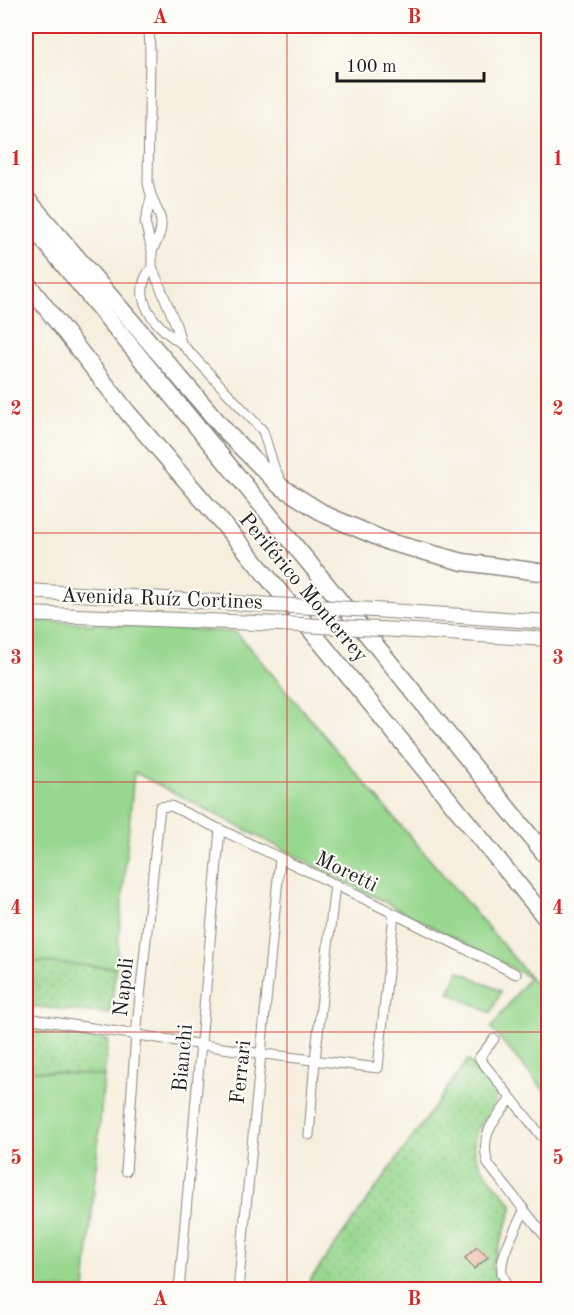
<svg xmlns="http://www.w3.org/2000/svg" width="574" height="1315" font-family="'Old Standard TT',serif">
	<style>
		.grass { fill: #97d78e; stroke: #5a7a55; stroke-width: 1.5 }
		.park { fill: url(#park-dots); stroke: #5a7a55; stroke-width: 1.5 }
		.building { fill: #ed9b85 }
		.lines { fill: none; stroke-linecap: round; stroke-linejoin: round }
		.street-casing { stroke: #89867d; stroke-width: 11 }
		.secondary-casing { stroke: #89867d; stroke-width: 16 }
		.highway-casing { stroke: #89867d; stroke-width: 19 }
		.street { stroke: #fff; stroke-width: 9 }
		.secondary { stroke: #fff; stroke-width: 14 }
		.highway { stroke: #fff; stroke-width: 16 }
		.secondary-bridge-casing { stroke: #89867d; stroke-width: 16; stroke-linecap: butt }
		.secondary-bridge { stroke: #fff; stroke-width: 14 }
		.grid { fill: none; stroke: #d62828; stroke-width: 1.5; stroke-opacity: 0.55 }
		.labels { text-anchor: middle; stroke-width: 4.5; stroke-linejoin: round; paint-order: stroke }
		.street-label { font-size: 21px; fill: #1c1c1c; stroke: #fdfcf7 }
		.neatline { fill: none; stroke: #d62828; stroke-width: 2 }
		.grid-label { font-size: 20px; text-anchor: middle; font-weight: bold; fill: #d62828 }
	</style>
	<defs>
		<pattern id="park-dots" width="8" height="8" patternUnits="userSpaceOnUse" patternTransform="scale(1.5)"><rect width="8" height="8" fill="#97d78e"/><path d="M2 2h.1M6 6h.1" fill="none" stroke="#82b87a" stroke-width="1.8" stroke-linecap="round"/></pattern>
	</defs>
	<rect width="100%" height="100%" fill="#fdfcf7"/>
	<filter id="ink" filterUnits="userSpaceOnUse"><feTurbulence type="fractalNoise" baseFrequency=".0167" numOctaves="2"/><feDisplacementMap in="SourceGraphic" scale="12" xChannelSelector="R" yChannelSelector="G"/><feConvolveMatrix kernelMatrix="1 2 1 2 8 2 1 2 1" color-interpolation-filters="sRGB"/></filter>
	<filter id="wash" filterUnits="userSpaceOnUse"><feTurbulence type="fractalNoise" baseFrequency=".008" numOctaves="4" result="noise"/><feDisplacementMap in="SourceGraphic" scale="24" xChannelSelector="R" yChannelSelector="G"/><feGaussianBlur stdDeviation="1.35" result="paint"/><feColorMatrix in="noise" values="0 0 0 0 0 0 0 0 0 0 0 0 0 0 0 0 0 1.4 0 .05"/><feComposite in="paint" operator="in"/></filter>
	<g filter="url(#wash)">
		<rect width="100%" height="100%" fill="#f6efde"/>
		<!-- grass -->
		<path class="grass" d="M26 620 236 632 530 977 548 1000V1095L491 1028 529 977 134 772 116 968 26 961V686L29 650H26Z
			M459 971 501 991 491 1013 449 993Z
			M26 1070 104 1076 85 1289H26Z"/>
		<!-- park -->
		<path class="park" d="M26 961 116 968 110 1014 26 1006Z
			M26 1028 108 1040 104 1076 26 1070Z
			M468 1060 495 1092C502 1112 462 1126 478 1160 486 1176 501 1190 512 1204V1210L492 1265 494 1273 507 1289 303 1290Z"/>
		<g id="blocks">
			<!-- building -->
			<path class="building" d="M477 1247 488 1257 474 1269 465 1258Z"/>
		</g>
	</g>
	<g filter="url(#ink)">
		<use href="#blocks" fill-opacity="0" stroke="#89867d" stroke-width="1.5"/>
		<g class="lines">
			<defs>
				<path id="street" d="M149 26 150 53 148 183C154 216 172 215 152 251
					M151 198 145 222 152 251V267L176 325 181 343
					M152 267C128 297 155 326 181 343L263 431 274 467 280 479
					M26 1018 256 1053 378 1068 394 914
					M494 1039 479 1058 548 1144
					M511 1099C494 1121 479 1134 488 1164L548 1240
					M309 1135 315 1060 335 884
					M126 1171 136 1035 160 807 171 806 324 879 516 974
					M179 1290 220 829
					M238 1290 280 858
					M512 1290C508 1285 504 1280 502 1273 499 1256 517 1227 524 1211"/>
				<path id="secondary" d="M26 591 253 604
					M374 610 548 622
					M26 614 281 624
					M398 630 548 639"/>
				<path id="highway" d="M26 198 229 435 280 486 326 515 389 542 463 562 548 573
					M26 219 314 569 548 858
					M26 282 128 413 243 547 548 921"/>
			</defs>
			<!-- street casing -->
			<use href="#street" class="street-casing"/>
			<!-- secondary casing -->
			<use href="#secondary" class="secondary-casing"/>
			<!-- highway casing -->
			<use href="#highway" class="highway-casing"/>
			<!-- street -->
			<use href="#street" class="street"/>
			<!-- secondary -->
			<use href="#secondary" class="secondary"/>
			<!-- highway -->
			<use href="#highway" class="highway"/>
			<defs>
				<path id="secondary-bridge" d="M253 604 374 610
					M281 624 398 630"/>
			</defs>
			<!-- secondary-bridge casing -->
			<use href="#secondary-bridge" class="secondary-bridge-casing"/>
			<!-- secondary-bridge -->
			<use href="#secondary-bridge" class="secondary-bridge"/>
		</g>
	</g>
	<!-- grid -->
	<path class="grid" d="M287 26V1290M26 283H548M26 533H548M26 782H548M26 1032H548"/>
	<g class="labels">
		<!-- street labels -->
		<g class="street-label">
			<text transform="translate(304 587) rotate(50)" y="7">Periférico Monterrey</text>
			<text transform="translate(162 598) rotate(2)" y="7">Avenida Ruíz Cortines</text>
			<text transform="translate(347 871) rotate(26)" y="7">Moretti</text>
			<text transform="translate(123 987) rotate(-84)" y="7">Napoli</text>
			<text transform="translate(182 1058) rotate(-85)" y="7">Bianchi</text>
			<text transform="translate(240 1072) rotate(-84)" y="7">Ferrari</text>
		</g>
	</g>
	<!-- margin -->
	<rect width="574" height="1315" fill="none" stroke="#fdfcf7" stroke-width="66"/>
	<!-- scale -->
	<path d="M337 72v9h147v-9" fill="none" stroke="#1c1c1c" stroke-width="3"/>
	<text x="346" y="72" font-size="18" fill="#1c1c1c" stroke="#fdfcf7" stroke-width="4.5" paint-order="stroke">100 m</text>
	<rect x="33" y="33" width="508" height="1249" class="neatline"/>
	<g class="grid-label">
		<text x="160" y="23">A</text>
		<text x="414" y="23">B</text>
		<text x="16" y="165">1</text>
		<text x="558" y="165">1</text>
		<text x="16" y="415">2</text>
		<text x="558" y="415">2</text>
		<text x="16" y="664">3</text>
		<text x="558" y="664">3</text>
		<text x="16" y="914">4</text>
		<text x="558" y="914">4</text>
		<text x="16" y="1164">5</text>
		<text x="558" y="1164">5</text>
		<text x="160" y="1305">A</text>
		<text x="414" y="1305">B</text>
	</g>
</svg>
